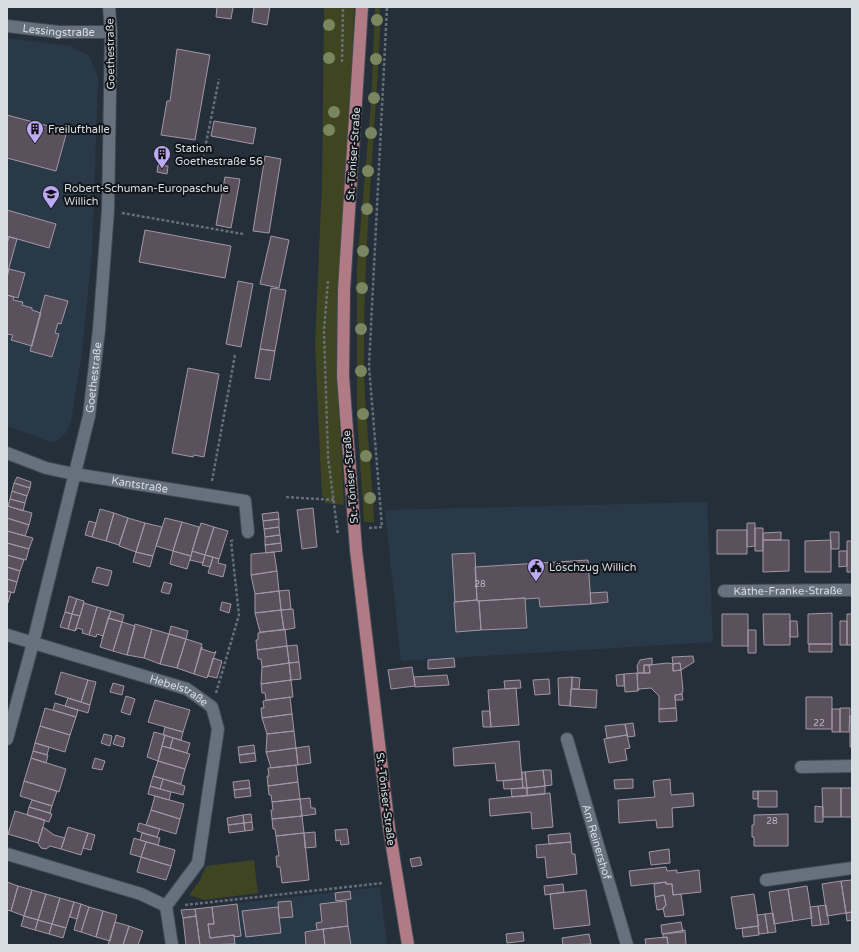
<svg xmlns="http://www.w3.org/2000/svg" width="859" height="952" font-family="'Varela Round',sans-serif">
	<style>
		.built { fill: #2a3948 }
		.green { fill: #3f4520 }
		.building { fill: #5b515d; stroke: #a297a4 }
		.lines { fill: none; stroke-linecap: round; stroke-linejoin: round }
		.minor-casing { stroke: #414a53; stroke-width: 14 }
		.major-casing { stroke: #414a53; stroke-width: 14 }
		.path { stroke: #666f77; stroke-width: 2.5; stroke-dasharray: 3 2; stroke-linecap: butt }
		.minor { stroke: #66717d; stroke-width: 12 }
		.major { stroke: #b07b85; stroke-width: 12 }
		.tree { fill: #7a865f }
		.labels { text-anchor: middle; stroke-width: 4; stroke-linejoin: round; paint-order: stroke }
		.number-label { font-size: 9px; fill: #b7bac2 }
		.street-label { font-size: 11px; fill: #d6dde3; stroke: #12161b }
		.poi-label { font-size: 11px; fill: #d6dde3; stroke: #12161b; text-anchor: start }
	</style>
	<rect width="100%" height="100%" fill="#252f39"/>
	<!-- built -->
	<path class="built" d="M7 38 70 46 89 56 98 77 92 251 82 351 71 421 66 433 54 443 7 426Z
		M707 502 713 642 401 661 385 510Z
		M380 887 387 945H186L181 910Z"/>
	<!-- green -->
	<path class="green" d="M324 7H354L351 108 340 247 336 362 344 505 325 503V497H322L315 346 322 183Z
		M375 7H380V34C374 145 363 256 364 368 365 419 372 471 374 522H364L357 416V267L371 104Z
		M254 860 258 893 204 900 189 895 199 882 206 866Z"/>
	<!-- building -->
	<path class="building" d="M217 7H233L231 19 216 17Z
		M254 7H270L267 25 252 22Z
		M177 49 210 55 195 140 161 135 167 101H170Z
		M7 115 67 131 56 171 7 158Z
		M214 121 256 128 253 144 211 136Z
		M265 156 281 159 269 233 253 231Z
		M158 165 168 166 167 174 157 172Z
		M225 177 240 179 231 228 216 225Z
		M7 210 56 224 49 248 7 236Z
		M145 230 231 246 225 278 139 262Z
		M271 236 289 240 279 288 260 284Z
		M9 237 17 239 7 275V244Z
		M9 269 25 273 18 298 7 295V278Z
		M238 281 253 284 241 347 226 344Z
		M271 288 286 290 275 351 260 349Z
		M7 295 14 297 13 300 23 302 22 305 32 308V310L41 313 32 346 11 340 13 335 7 334Z
		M45 295 68 301 61 324 58 323 55 333 59 334 52 357 30 351Z
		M260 349 275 351 270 380 255 378Z
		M188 368 219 374 204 457 194 455 193 457 172 453Z
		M17 477 31 482 30 488 14 483Z
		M14 483 30 488 27 496 12 491Z
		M12 491 27 496 25 503 10 499Z
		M10 499 25 503 23 511 8 506Z
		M7 506 32 513 29 525 7 518Z
		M313 508 317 547 302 549 297 510Z
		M100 509 114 513 106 541 92 537Z
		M278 512 279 519 263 521 262 514Z
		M114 513 128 518 119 545 106 541Z
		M7 518 29 525 25 536 7 531Z
		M128 518 145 523 136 552 119 546Z
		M165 518 182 522 173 551 156 546Z
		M279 519V527L264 529 263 521Z
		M89 521 96 523 92 537 85 535Z
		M182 522 199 527 191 556 173 551Z
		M145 523 162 527 153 556 136 552Z
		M201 523 214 527 205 555 192 551Z
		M747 523H755V546L747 547Z
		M214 527 228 531 219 559 205 555Z
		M279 527 280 535 265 537 264 529Z
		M755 528H763V551H755Z
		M717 530H747V554H717Z
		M7 531 33 538 29 549 7 543Z
		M781 532V540H763V533Z
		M830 532H839V549H831Z
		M280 535 281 543 265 545V537Z
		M763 540H789V571L763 572Z
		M831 540V572H805V541Z
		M847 541H852V572H847Z
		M7 543 29 549 26 560 7 555Z
		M281 543 282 551 266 553 265 545Z
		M173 551 191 556 187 569 170 564Z
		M192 551 205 555 203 563 190 560Z
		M839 551H847V566L839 567Z
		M136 552 153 556 150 567 133 562Z
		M274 552 277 571 251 575V554Z
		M475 553 477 600 455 602 452 554Z
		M7 555 24 560 20 571 7 567Z
		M205 555 213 557 210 567 202 565Z
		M213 557 219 559 218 563 226 565 223 577 208 573Z
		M588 560 591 604 540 607 539 598 525 599V598L477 601 475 567Z
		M7 567 20 571 17 582 7 579Z
		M97 567 112 571 108 586 92 582Z
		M277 571 279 591 255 594 251 575Z
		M7 579 17 582 14 593 7 591Z
		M164 582 172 584 169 594 161 592Z
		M289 590 291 609 281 610 279 591Z
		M7 591 11 592 8 603H7Z
		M279 591 281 610 255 613V594Z
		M607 592 608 602 591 604 590 593Z
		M69 596 77 599 72 614 65 612Z
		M525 598 527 628 481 630 479 601Z
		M77 599 84 601 80 616 72 614Z
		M477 600 479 601 481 630 456 632 454 602Z
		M222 602 231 604 229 613 220 610Z
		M84 603 97 607 89 635 82 633 83 630 78 628 75 631Z
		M97 607 111 611 102 639 103 636 97 634 96 637 89 635Z
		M293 609 295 628 284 630 281 610Z
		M281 610 284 630 260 632 255 613Z
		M111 611 124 615 122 622 108 618Z
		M65 612 72 614 68 629 60 627Z
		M832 613V644H808V614Z
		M72 614 80 616 75 631 68 629Z
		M722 614H748V646H722Z
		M763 614H790V645H764Z
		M847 614H852V645H847Z
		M108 618 122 622 113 651 100 647Z
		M790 621H797L798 637H790Z
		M840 621H847V645H840Z
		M122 622 135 626 127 655 113 651Z
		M135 624 152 629 144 658 127 655Z
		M171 626 188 631 186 639 169 634Z
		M152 629 169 634 160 664 144 658Z
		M285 629 287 646 257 650 256 640H258V633Z
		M748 630H756V653H748Z
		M169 634 186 639 177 668 160 664Z
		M186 639 202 644 194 674 177 668Z
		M809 644H832V652H809Z
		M297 645 299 662 289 663 287 646Z
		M287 646 289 663 262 667 261 659H258L257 650Z
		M202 647V649L214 653 216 651 207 678 194 674Z
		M693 656 694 662 681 670 680 663 673 664 672 657Z
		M213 658 222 661 217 678 208 676Z
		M454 658 455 667 428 669V660Z
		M652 658V665H644V673H638L637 666 640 660Z
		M299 662 301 679 291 680 289 663Z
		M289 663 291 680 261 684 262 667Z
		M668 663 673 664V671L681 670 683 690 682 694 675 695 676 708 659 709V696L651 688 639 689 638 691 637 673H650L649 665Z
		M680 663 681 670 673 671V664Z
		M644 665H649L650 673H644Z
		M412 667 415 686 391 689 388 670Z
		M61 672 88 680 81 702 55 694Z
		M637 673 638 691 625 692 624 674Z
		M624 674V686H617L616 675Z
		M447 675 449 685 415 687 414 677Z
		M572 677 580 678 579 689H572Z
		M572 677 570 706 559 705 558 678Z
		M549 679 550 694 535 695 533 680Z
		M88 680 96 682 90 705 81 702Z
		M291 680 293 697 266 700 265 693H262L261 684Z
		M520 680 521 688 505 689 504 681Z
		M113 683 124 686 122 695 110 692Z
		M516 688 519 725 491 727 488 690Z
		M571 689 597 690 596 708 570 706Z
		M682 694 683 700H675V695Z
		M126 696 135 699 130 715 121 712Z
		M290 697 292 714 262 718 261 708H264L263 701Z
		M806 697H832V729H806Z
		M68 698 90 705 88 713 65 706Z
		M155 700 190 710 183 732 148 722Z
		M55 703 78 710 76 717 53 710Z
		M45 708 76 717 70 735 40 726Z
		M676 708 677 721 659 722V709Z
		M840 708H850L849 732H840Z
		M832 709H840V732H832Z
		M482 711H490L491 727H483Z
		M292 714 294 731 267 734 262 718Z
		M850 716H852V747H850Z
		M633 723 635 736 628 737 625 724Z
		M625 724 627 735 607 738 605 726Z
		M40 726 70 735 65 752 35 743Z
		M165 727 183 732 181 740 163 735Z
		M294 731 296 748 266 752 267 734Z
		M154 732 165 735 158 761 147 757Z
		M104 734 112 736 110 746 101 743Z
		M116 735 125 738 123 747 113 744Z
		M165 735 173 738 170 748 162 746Z
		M627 735 630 748 625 749 627 760 609 763 604 739Z
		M173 738 190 743 187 753 170 748Z
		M519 741 522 779 497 781 495 763 454 766 453 748Z
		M35 743 49 747 47 755 33 751Z
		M254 745 255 753 239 755 238 747Z
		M162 746 190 754 185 769 158 761Z
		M309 746 311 763 298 765 296 748Z
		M296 748 298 765 271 768 266 752Z
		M33 751 48 755 46 763 31 758Z
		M255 753 256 761 240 763 239 755Z
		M31 758 66 769 59 792 24 781Z
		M95 758 105 761 102 770 92 768Z
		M158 761 185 769 181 784 153 776Z
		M296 765 298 782 268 786 267 776H269L268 768Z
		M543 770H551L552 785 545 786Z
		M543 770 545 786 527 788 525 772Z
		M522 772H525L527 788H523Z
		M153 776 163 779 160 789 150 786Z
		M163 779 185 786 183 795 160 789Z
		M522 779 523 788 504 789 503 781Z
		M633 779V788L615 789 614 780Z
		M670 779 671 795 693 793 694 806 672 808 673 827 657 828 656 820 619 823 618 800 655 797 653 781Z
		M249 780 250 788 234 790 233 782Z
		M24 781 57 791 52 806 20 796Z
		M298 782 300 799 272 802 271 795H269L268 786Z
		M150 786 171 792 169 800 148 794Z
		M545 786V794L527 796V788Z
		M250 788 251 796 235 798 234 790Z
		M523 788H527V796L512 797 511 789Z
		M822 788H841V817H823Z
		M841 788H852V817H841Z
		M753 791H758V799H753Z
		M758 791H777V807H758Z
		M550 793 553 827 532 829 531 812 490 816 489 799Z
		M155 796 184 804 180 819 151 810Z
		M310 798 311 808H315L316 814 302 816 300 799Z
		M300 799 302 816 272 819 271 810H273L272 802Z
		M32 800 52 806 50 813 29 807Z
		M815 806 823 807V822H815Z
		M29 807 52 814 49 822 27 815Z
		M151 810 180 819 176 834 146 825Z
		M15 811 45 820 38 843 8 834Z
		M251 814 252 822 244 823 243 815Z
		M788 814V846H754V837H752V825H754V815Z
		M243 815 244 823 228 825 227 818Z
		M302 816 304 833 276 836 275 829H273L272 819Z
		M252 822 253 830 245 831 244 823Z
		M139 823 160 829 157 837 137 831Z
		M244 823 245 831 229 833 228 825Z
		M43 827 54 835 65 838 61 849 50 846 46 849 41 848 38 843Z
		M68 827 88 833 81 855 61 849Z
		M347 829 349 844 341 845 340 840 336 841 335 830Z
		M315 832 316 847 305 848 304 833Z
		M88 833 95 835 91 850 83 848Z
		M142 833 160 838 158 845 140 840Z
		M304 833 309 880 282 883 280 867H277L276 856H279L276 836Z
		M570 833 571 842 549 844 548 835Z
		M134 838 146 842 141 857 130 854Z
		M146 842 175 850 171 866 141 857Z
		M571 842 572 854H575L577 874 547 878 545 857 537 858 536 845Z
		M669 849 670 863 651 865 649 852Z
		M141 857 171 866 166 880 137 872Z
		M420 857 422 865 412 867 410 859Z
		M666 867 667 871 677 870V873L699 870 701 892 673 895 672 884H666V882L631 886 629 871Z
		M852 880V912L846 913 841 881Z
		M841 881 846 913 827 916 822 884Z
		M7 882 18 886 11 911 7 910Z
		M666 882V884H672L673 895 681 894 684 915 665 917 663 908 666 905 664 895 655 897 654 884Z
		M563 884 564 892 545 895 544 886Z
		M18 886 32 890 24 916 11 911Z
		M807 886 812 918 793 921 788 889Z
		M788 889 793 921 774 924 769 892Z
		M32 890 46 894 38 920 24 916Z
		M586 890 590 925 554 929 550 894Z
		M350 891 351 899 336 901 335 893Z
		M46 894 60 898 52 924 38 920Z
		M754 894 759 926 736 929 731 897Z
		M664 895 666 905 663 909 657 910 655 897Z
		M60 898 74 902 66 928 52 924Z
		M291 901 293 917 279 918 278 902Z
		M346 901 348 926 317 930 316 923 322 922 320 904Z
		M74 902 81 904 77 919 70 917Z
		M81 904 89 907 81 932 74 930Z
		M237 904 241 936 234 937V935L210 938 208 924H214L212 907Z
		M826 905 829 924 821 925 818 906Z
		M818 906 821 925 812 926 810 907Z
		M89 907 103 911 96 937 81 932Z
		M212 907 214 924H208L210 938 234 935 235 944 200 945 195 909Z
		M278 907 281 933 246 937 242 911Z
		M195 909 196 916 183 918 181 910Z
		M103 911 117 915 110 941 96 937Z
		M852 912V920L847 921 846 913Z
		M773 913 776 932 768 933 765 914Z
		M765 914 768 933 759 934 757 915Z
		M24 916 38 920 35 930 21 926Z
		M196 916 200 945H186L183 918Z
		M38 920 52 924 49 934 35 930Z
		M115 922 129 926 123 945H108Z
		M681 922 683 932 662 934 661 925Z
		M52 924 66 928 63 938 49 934Z
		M129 926 143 931 138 945H123Z
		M348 926 351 945H325L323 929Z
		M758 926 759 935 743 937 742 928Z
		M323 929 325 945H306L305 932Z
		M685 930 686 945H668L667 937 663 938V934Z
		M523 932 524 941 507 943 506 934Z
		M589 934 591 944 563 945 562 938Z
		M667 937 668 945H646L645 939Z"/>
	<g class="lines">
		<defs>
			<g id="minor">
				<path id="s1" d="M7 26 59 32H111"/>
				<path id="s2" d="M7 453 46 468 74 474 245 501 248 532"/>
				<path id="s3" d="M724 591 852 590"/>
				<path id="s4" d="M7 635 187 689 212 707 218 729 198 863 166 906 141 894 7 854"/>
				<path id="s5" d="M7 739 33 643 89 416 99 330 108 210 111 32 109 7"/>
				<path id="s6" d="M567 739 627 945"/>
				<path d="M801 767 852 766"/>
				<path d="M766 880 852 868"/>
				<path d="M166 906 172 945"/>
			</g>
			<path id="major" d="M362 7 344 290 343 376 356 550 389 828 408 945"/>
		</defs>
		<!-- minor casing -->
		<use href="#minor" class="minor-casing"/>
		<!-- major casing -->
		<use href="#major" class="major-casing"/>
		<!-- path -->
		<path class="path" d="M342 62 343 7
			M202 163 219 79
			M122 213 243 234
			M328 281 324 331 328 457 338 535
			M212 481 235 355
			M286 497 334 500
			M369 528 382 527 369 366 387 7
			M216 693 239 615 231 541 235 539
			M185 905 383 883"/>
		<!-- minor -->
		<use href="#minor" class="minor"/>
		<!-- major -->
		<use href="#major" class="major"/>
	</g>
	<!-- trees -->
	<g class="tree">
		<circle cx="377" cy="20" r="6"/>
		<circle cx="329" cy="25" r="6"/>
		<circle cx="329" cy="58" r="6"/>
		<circle cx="376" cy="59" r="6"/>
		<circle cx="374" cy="98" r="6"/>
		<circle cx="334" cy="112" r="6"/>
		<circle cx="329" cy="130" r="6"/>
		<circle cx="371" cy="133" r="6"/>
		<circle cx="368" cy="171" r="6"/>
		<circle cx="367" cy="209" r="6"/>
		<circle cx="363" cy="251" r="6"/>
		<circle cx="362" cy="288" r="6"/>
		<circle cx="361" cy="329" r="6"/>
		<circle cx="361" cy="371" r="6"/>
		<circle cx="363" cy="414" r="6"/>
		<circle cx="366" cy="456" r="6"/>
		<circle cx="370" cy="498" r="6"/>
	</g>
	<!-- icons -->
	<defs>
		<symbol id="building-pin" viewBox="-11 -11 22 30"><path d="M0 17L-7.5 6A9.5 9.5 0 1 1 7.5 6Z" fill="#bea9f5" stroke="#12161b"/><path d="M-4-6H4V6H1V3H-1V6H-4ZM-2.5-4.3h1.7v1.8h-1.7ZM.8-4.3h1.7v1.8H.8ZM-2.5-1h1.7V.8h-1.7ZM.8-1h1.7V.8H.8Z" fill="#111"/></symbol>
		<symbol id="school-pin" viewBox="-11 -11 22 30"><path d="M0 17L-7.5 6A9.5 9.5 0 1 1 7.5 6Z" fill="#bea9f5" stroke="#12161b"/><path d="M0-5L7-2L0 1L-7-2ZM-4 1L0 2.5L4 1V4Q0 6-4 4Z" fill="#111"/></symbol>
		<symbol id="civic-pin" viewBox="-11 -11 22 30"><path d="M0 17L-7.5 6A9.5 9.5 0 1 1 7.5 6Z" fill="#bea9f5" stroke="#12161b"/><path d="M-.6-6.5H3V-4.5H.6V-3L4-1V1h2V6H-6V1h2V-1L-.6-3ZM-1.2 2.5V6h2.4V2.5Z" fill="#111"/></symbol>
	</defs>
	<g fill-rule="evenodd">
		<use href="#building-pin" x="25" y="119" width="20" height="27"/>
		<use href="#building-pin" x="152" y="144" width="20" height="27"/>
		<use href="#school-pin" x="41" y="184" width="20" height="27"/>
		<use href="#civic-pin" x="526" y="557" width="20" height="27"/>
	</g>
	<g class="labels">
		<!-- number labels -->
		<g class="number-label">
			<text x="480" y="587">28</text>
			<text x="819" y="726">22</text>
			<text x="772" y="824">28</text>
		</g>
		<!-- street labels -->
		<g class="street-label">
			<text dy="4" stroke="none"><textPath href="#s1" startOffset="52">Lessingstraße</textPath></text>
			<text transform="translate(110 54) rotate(-91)" y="4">Goethestraße</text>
			<text transform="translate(353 154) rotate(-86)" y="4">St.-Töniser-Straße</text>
			<text dy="4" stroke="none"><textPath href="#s5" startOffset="372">Goethestraße</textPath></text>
			<text transform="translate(350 477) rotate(-95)" y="4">St.-Töniser-Straße</text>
			<text dy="4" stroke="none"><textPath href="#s2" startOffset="137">Kantstraße</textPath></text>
			<text dy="4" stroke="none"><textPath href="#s3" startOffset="64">Käthe-Franke-Straße</textPath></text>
			<text dy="4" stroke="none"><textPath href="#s4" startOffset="181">Hebelstraße</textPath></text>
			<text transform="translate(386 799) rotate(83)" y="4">St.-Töniser-Straße</text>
			<text dy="4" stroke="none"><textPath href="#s6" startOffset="107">Am Reinershof</textPath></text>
		</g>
		<!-- poi labels -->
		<g class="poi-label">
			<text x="48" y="133">Freilufthalle</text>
			<text x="175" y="152">Station<tspan x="175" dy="13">Goethestraße 56</tspan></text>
			<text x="64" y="192">Robert-Schuman-Europaschule<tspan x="64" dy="13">Willich</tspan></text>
			<text x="549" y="571">Löschzug Willich</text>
		</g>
	</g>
	<!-- border -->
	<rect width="859" height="952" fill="none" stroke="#d6dde3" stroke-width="16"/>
</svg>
